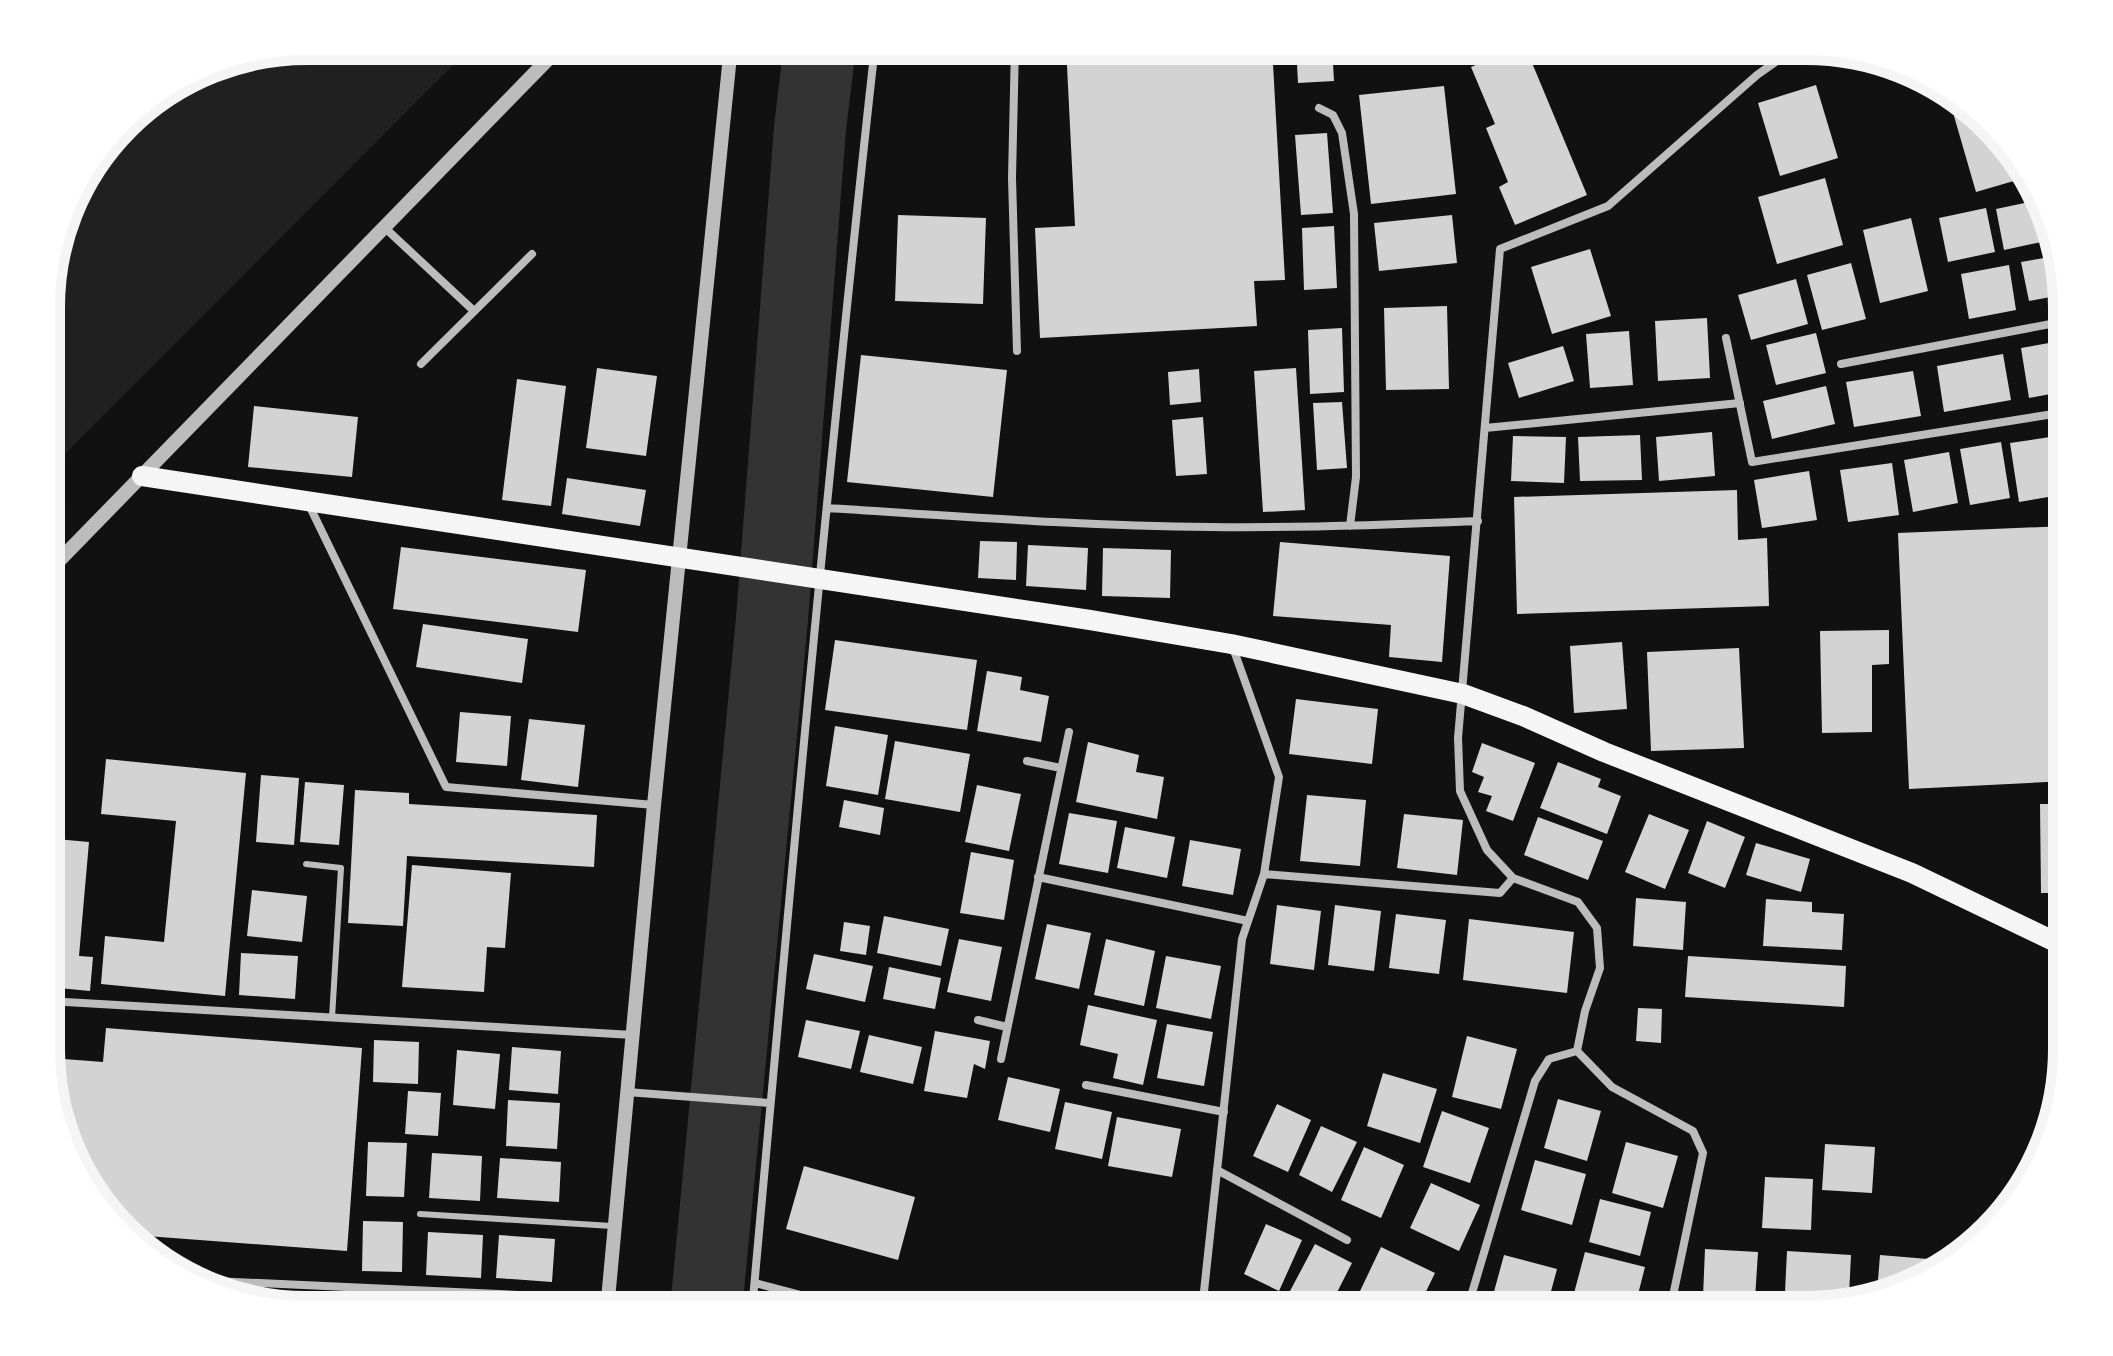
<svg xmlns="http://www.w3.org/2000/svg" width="2113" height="1356" font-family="Commissioner,sans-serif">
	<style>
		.green { fill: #202020 }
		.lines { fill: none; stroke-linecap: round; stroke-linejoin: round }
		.river { stroke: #333; stroke-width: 72 }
		.building { fill: #d3d3d3 }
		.service { stroke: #bcbcbc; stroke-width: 6 }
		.minor { stroke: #bcbcbc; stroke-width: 8 }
		.tertiary { stroke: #bcbcbc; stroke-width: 14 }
		.primary { stroke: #f5f5f5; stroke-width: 20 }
		.rim { fill: none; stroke: #f5f5f5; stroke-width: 10 }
	</style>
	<rect width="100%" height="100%" fill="#111"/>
	<!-- green -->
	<path class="green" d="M307 46H472L48 471V274L73 191 135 111 208 66Z"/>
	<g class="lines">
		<!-- river -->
		<path class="river" d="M706 1310 772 619 810 128 820 46"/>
	</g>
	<!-- building -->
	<path class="building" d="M895 46H986L985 62 895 60Z
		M1066 46H1272L1285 280 1254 281 1257 326 1040 338 1035 228 1075 226Z
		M1296 46H1332L1334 81 1298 83Z
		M1522 46H1525L1587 195 1515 225 1499 187 1508 182 1486 128 1495 124 1471 67Z
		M1816 85 1838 158 1780 176 1758 103Z
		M1444 86 1456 194 1371 204 1359 95Z
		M1971 111 2031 176 1976 192 1954 116Z
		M1327 133 1333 213 1301 215 1295 135Z
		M1825 178 1843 245 1777 264 1758 197Z
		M2039 200 2051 240 2004 250 1996 209Z
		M1986 208 1995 252 1948 262 1939 218Z
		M898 215 986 218 983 304 895 301Z
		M1452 215 1457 263 1379 271 1374 223Z
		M1911 218 1928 291 1880 303 1863 230Z
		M1334 226 1337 288 1304 290 1302 228Z
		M1590 249 1611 316 1552 334 1531 267Z
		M2056 256 2066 294 2029 301 2021 262Z
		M1851 263 1866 319 1822 330 1807 275Z
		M2009 265 2016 310 1969 319 1961 274Z
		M1796 279 1808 324 1751 340 1738 295Z
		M1447 306 1449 389 1386 390 1384 308Z
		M1707 318 1710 378 1658 381 1655 321Z
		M1342 328 1344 392 1310 394 1308 330Z
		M1629 331 1633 385 1590 388 1586 334Z
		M1816 333 1826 373 1776 385 1766 345Z
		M2066 340V391L2029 398 2021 348Z
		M1563 346 1574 381 1519 398 1508 363Z
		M2003 354 2011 400 1944 412 1937 366Z
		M861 355 1007 370 993 497 847 482Z
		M597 368 657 376 646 456 586 448Z
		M1296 368 1305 510 1263 512 1254 371Z
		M1199 369 1201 402 1170 405 1168 372Z
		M1913 371 1921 416 1854 427 1846 382Z
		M517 379 566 386 551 506 502 500Z
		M1826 386 1835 424 1772 439 1763 401Z
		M1342 402 1347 468 1317 470 1313 403Z
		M254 406 358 417 352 477 248 467Z
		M1203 417 1207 474 1176 476 1172 420Z
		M1712 432 1715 476 1659 481 1656 437Z
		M1640 435 1642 480 1580 481 1578 437Z
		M2063 435 2066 458V494L2019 502 2010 443Z
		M1513 436 1566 437 1564 483 1511 481Z
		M2001 442 2010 498 1970 505 1960 449Z
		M1949 452 1958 503 1913 512 1904 460Z
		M1892 463 1899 515 1848 522 1840 470Z
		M1809 471 1817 520 1762 528 1754 480Z
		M567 478 646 490 640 526 562 514Z
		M1737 490 1738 540 1767 538 1769 606 1517 614 1514 497Z
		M2066 526V781L1909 789 1898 533Z
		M980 541 1017 542 1016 580 978 578Z
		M1280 542 1450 556 1442 662 1389 657 1391 625 1273 616Z
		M1028 545 1088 548 1086 590 1026 586Z
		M401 547 586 570 578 632 393 609Z
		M1103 548 1171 550 1170 598 1102 596Z
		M423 624 528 639 522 683 416 667Z
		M1889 630V664L1872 665V732L1822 733 1820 631Z
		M835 640 977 660 967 730 825 710Z
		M1622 642 1627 709 1574 713 1570 646Z
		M1739 648 1744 748 1651 751 1647 652Z
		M987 671 1022 677 1020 690 1049 696 1041 742 977 731Z
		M1296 699 1378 709 1372 764 1289 754Z
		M460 712 511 716 507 766 456 762Z
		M529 719 585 725 578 787 521 780Z
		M835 726 888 735 878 795 826 786Z
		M895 741 970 754 960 812 885 799Z
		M1088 742 1139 755 1136 772 1164 777 1157 819 1076 802Z
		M1482 743 1535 763 1513 821 1486 811 1492 796 1478 792 1484 777 1472 772Z
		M106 759 246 773 225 996 101 984 105 936 164 942 176 821 101 814Z
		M1558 762 1601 779 1598 787 1621 796 1607 834 1540 808Z
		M261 775 299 778 294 845 256 842Z
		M305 782 344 785 339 845 300 842Z
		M977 785 1021 794 1009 851 965 842Z
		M355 790 409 793V804L597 815 594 867 407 856 403 926 348 923Z
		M1307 795 1366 800 1360 866 1300 861Z
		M844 800 884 808 880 835 839 827Z
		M2040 804H2066V893H2041Z
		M1069 813 1117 821 1108 873 1059 864Z
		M1404 814 1463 820 1457 875 1397 868Z
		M1649 814 1689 830 1665 889 1625 872Z
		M1538 817 1603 841 1588 880 1524 855Z
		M1707 821 1745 837 1725 888 1688 873Z
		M1125 827 1175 837 1167 878 1117 868Z
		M56 839 89 842 79 956 93 957 90 991 48 987V930Z
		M1190 840 1241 849 1233 895 1182 886Z
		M1756 843 1810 859 1801 892 1746 875Z
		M971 852 1014 860 1004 920 960 913Z
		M412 865 511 873 505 948 487 947 484 992 402 987Z
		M252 890 307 896 302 942 247 936Z
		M1636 898 1686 902 1683 950 1633 946Z
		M1766 899 1812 902V912L1844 914 1842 950 1763 946Z
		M1277 905 1321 911 1314 970 1270 964Z
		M1335 905 1381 911 1374 971 1328 965Z
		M1396 914 1446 920 1439 974 1389 968Z
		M884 916 949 929 941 966 877 953Z
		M1469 919 1574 932 1567 993 1463 980Z
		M844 922 870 926 866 955 840 951Z
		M1047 924 1091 933 1079 989 1035 979Z
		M959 939 1002 947 991 1001 947 992Z
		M1106 939 1155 951 1144 1006 1094 995Z
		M241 953 298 956 295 999 239 995Z
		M814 954 873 966 865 1002 806 989Z
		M1166 956 1221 966 1211 1019 1156 1008Z
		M1688 956 1846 966 1844 1007 1685 997Z
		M889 967 941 978 935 1009 883 999Z
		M1088 1005 1157 1020 1143 1085 1113 1078 1118 1054 1080 1045Z
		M1638 1008 1662 1009 1661 1043 1636 1041Z
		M806 1020 860 1031 851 1069 798 1057Z
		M1167 1024 1213 1032 1204 1086 1157 1078Z
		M106 1028 362 1048 347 1251 133 1235 81 1180 60 1116 64 1059 103 1062Z
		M935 1031 990 1041 985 1069 974 1064 967 1098 924 1091Z
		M869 1035 922 1047 913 1084 860 1072Z
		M1467 1036 1517 1049 1501 1109 1452 1097Z
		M374 1040 419 1042 418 1084 373 1082Z
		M512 1047 561 1051 558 1094 509 1090Z
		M457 1050 500 1054 495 1109 453 1105Z
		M1383 1073 1437 1089 1420 1143 1367 1126Z
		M1008 1077 1060 1089 1050 1132 998 1120Z
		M408 1091 441 1093 438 1136 405 1134Z
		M1558 1099 1601 1111 1587 1161 1544 1148Z
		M508 1100 560 1103 557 1149 506 1146Z
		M1065 1102 1112 1112 1102 1159 1055 1149Z
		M1277 1104 1311 1120 1288 1172 1253 1156Z
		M1442 1111 1489 1128 1470 1183 1423 1167Z
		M1117 1117 1181 1129 1172 1177 1108 1166Z
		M1321 1126 1357 1142 1332 1192 1299 1175Z
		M368 1142 407 1143 404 1197 366 1196Z
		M1626 1142 1678 1156 1663 1208 1612 1193Z
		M1825 1144 1875 1147 1872 1193 1822 1190Z
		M1364 1147 1404 1165 1381 1218 1341 1200Z
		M432 1153 482 1156 480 1201 429 1198Z
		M500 1158 561 1162 559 1202 497 1198Z
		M1535 1160 1586 1174 1572 1225 1521 1210Z
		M2019 1164H2033L2023 1194 2018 1199Z
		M804 1166 915 1197 898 1260 786 1229Z
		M1765 1177 1813 1179 1811 1230 1762 1228Z
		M1431 1183 1480 1205 1459 1251 1410 1228Z
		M1600 1199 1651 1212 1640 1256 1589 1242Z
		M363 1221 403 1222 402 1272 362 1271Z
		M1266 1224 1302 1240 1279 1291 1244 1274Z
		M428 1232 483 1235 481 1278 426 1275Z
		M499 1235 555 1239 552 1282 496 1278Z
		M1315 1244 1352 1263 1328 1310 1290 1291Z
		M1381 1247 1435 1273 1417 1310H1351Z
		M1705 1249 1758 1252 1755 1299 1703 1297Z
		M1787 1251 1851 1255 1849 1295 1785 1292Z
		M1585 1252 1645 1267 1634 1310H1624L1573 1297Z
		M1504 1255 1557 1269 1546 1310H1489Z
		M1880 1255 1928 1259 1926 1278 1877 1293Z"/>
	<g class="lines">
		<!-- service -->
		<path class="service" d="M306 864 341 868 332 1018
			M420 1214 612 1226"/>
		<!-- minor -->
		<path class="minor" d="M1015 46 1012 178 1017 351
			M1319 108 1333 115 1342 133 1354 214 1356 477 1350 526
			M384 227 474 311
			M1726 338 1752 462 2066 412
			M421 364 532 254
			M1841 364 2066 321
			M1485 428 1740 403
			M309 505 446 787 654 805
			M827 508C955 516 1083 526 1210 527 1300 528 1389 525 1478 521
			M1027 761 1061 768
			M1264 874 1500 893 1513 878
			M1038 877 1248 921
			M48 1001 633 1035
			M978 1020 1007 1027
			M1001 1059 1069 732
			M1086 1085 1224 1112
			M627 1092 769 1103
			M1217 1170 1347 1240
			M191 1280 608 1299
			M755 1283 858 1310
			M1472 1293 1535 1081 1549 1059 1577 1051
			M752 1310C790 888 828 467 875 46
			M1202 1310 1242 939 1264 874 1279 777 1232 645
			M1670 1310 1703 1153 1693 1131 1612 1087 1577 1051 1585 1011 1600 968 1597 928 1578 902 1513 878 1487 850 1460 791 1458 738 1500 249 1608 206 1757 75 1798 46"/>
		<!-- tertiary -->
		<path class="tertiary" d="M48 572 561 46
			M607 1310 654 805 731 46"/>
		<!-- primary -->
		<path class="primary" d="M142 476 1090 620 1231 644 1463 694 1523 716 1604 752 1912 873 2066 947"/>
	</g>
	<!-- crop -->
	<path d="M0 0H2113V1356H0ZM307 60H1806A247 247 0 0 1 2053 307V1049A247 247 0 0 1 1806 1296H307A247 247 0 0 1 60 1049V307A247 247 0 0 1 307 60Z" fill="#fff" fill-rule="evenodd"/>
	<path class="rim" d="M307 60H1806A247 247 0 0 1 2053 307V1049A247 247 0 0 1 1806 1296H307A247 247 0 0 1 60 1049V307A247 247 0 0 1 307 60Z"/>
</svg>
